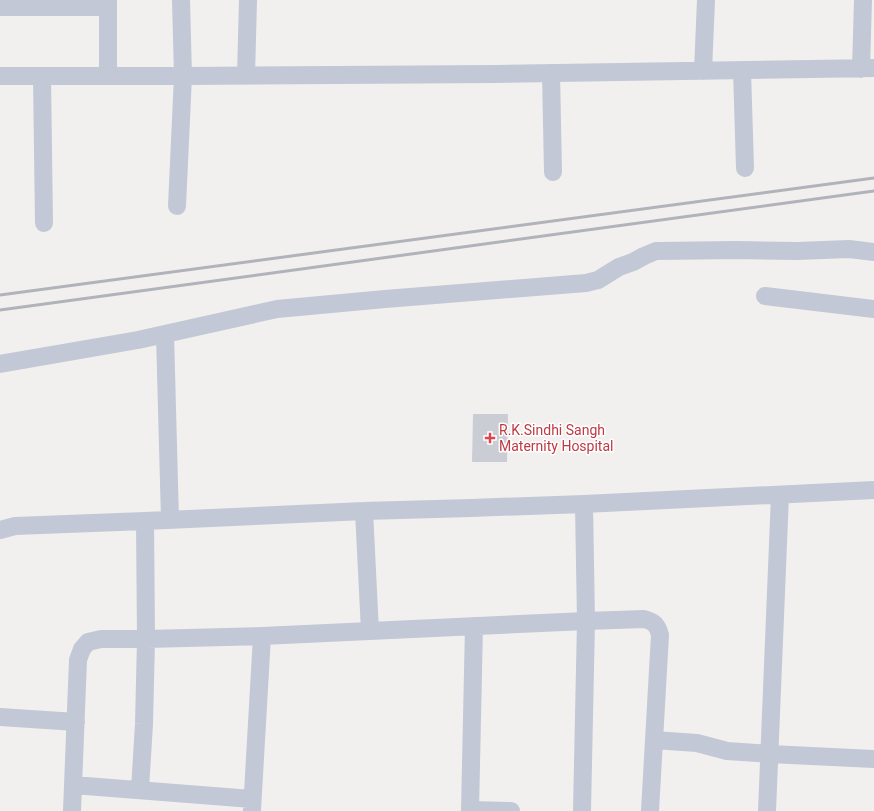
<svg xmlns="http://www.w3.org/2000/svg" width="874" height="811" font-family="Roboto,sans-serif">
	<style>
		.building { fill: #cbcdd5 }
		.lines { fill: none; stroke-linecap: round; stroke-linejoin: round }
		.minor { stroke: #c2c8d5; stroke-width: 18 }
		.rail { stroke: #b1b3ba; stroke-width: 3 }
		.health-dot { fill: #e0444e; stroke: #fff; stroke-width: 1.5 }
		.labels { text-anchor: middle; stroke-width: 3; stroke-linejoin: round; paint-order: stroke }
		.health-label { font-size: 14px; fill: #be3a42; stroke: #fff; text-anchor: start }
	</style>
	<rect width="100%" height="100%" fill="#f2efef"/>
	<!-- building -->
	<path class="building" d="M473 414H508L507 462H472Z"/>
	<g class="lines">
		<!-- minor -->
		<path class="minor" d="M0 7H108
			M861 69 863 0
			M742 70 745 168
			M703 71 706 0
			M551 73 553 172
			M0 76H183L495 74 874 68
			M42 76 44 223
			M108 76V0
			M246 76 248 0
			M177 206 183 76 181 0
			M765 296 874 309
			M165 334 170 520
			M0 364 138 340 277 309 385 299 586 283 598 280 619 267 633 262 644 256 656 251 737 250 797 251 849 249 874 252
			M364 511 370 631
			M0 530 15 526 145 521 364 511 471 508 584 504 874 490
			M0 717 76 722
			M654 740 697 743 727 751 770 754 874 759
			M73 785 252 799
			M140 789 144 724 146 639 145 521
			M252 810 262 636
			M470 810 511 811
			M72 811 78 660 82 649 88 642 101 639H146L262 636 586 621 644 619C654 622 657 624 660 635L650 811
			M470 811 474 626
			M582 811 586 621 584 504
			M767 811 780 495"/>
		<!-- rail -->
		<path class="rail" d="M0 295 874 178
			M0 310 874 191"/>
	</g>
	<!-- markers -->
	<path class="health-dot" d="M488 432h4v4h4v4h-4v4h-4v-4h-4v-4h4z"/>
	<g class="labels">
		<!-- health labels -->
		<g class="health-label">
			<text x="499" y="435">R.K.Sindhi Sangh<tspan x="499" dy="16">Maternity Hospital</tspan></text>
		</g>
	</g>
</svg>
